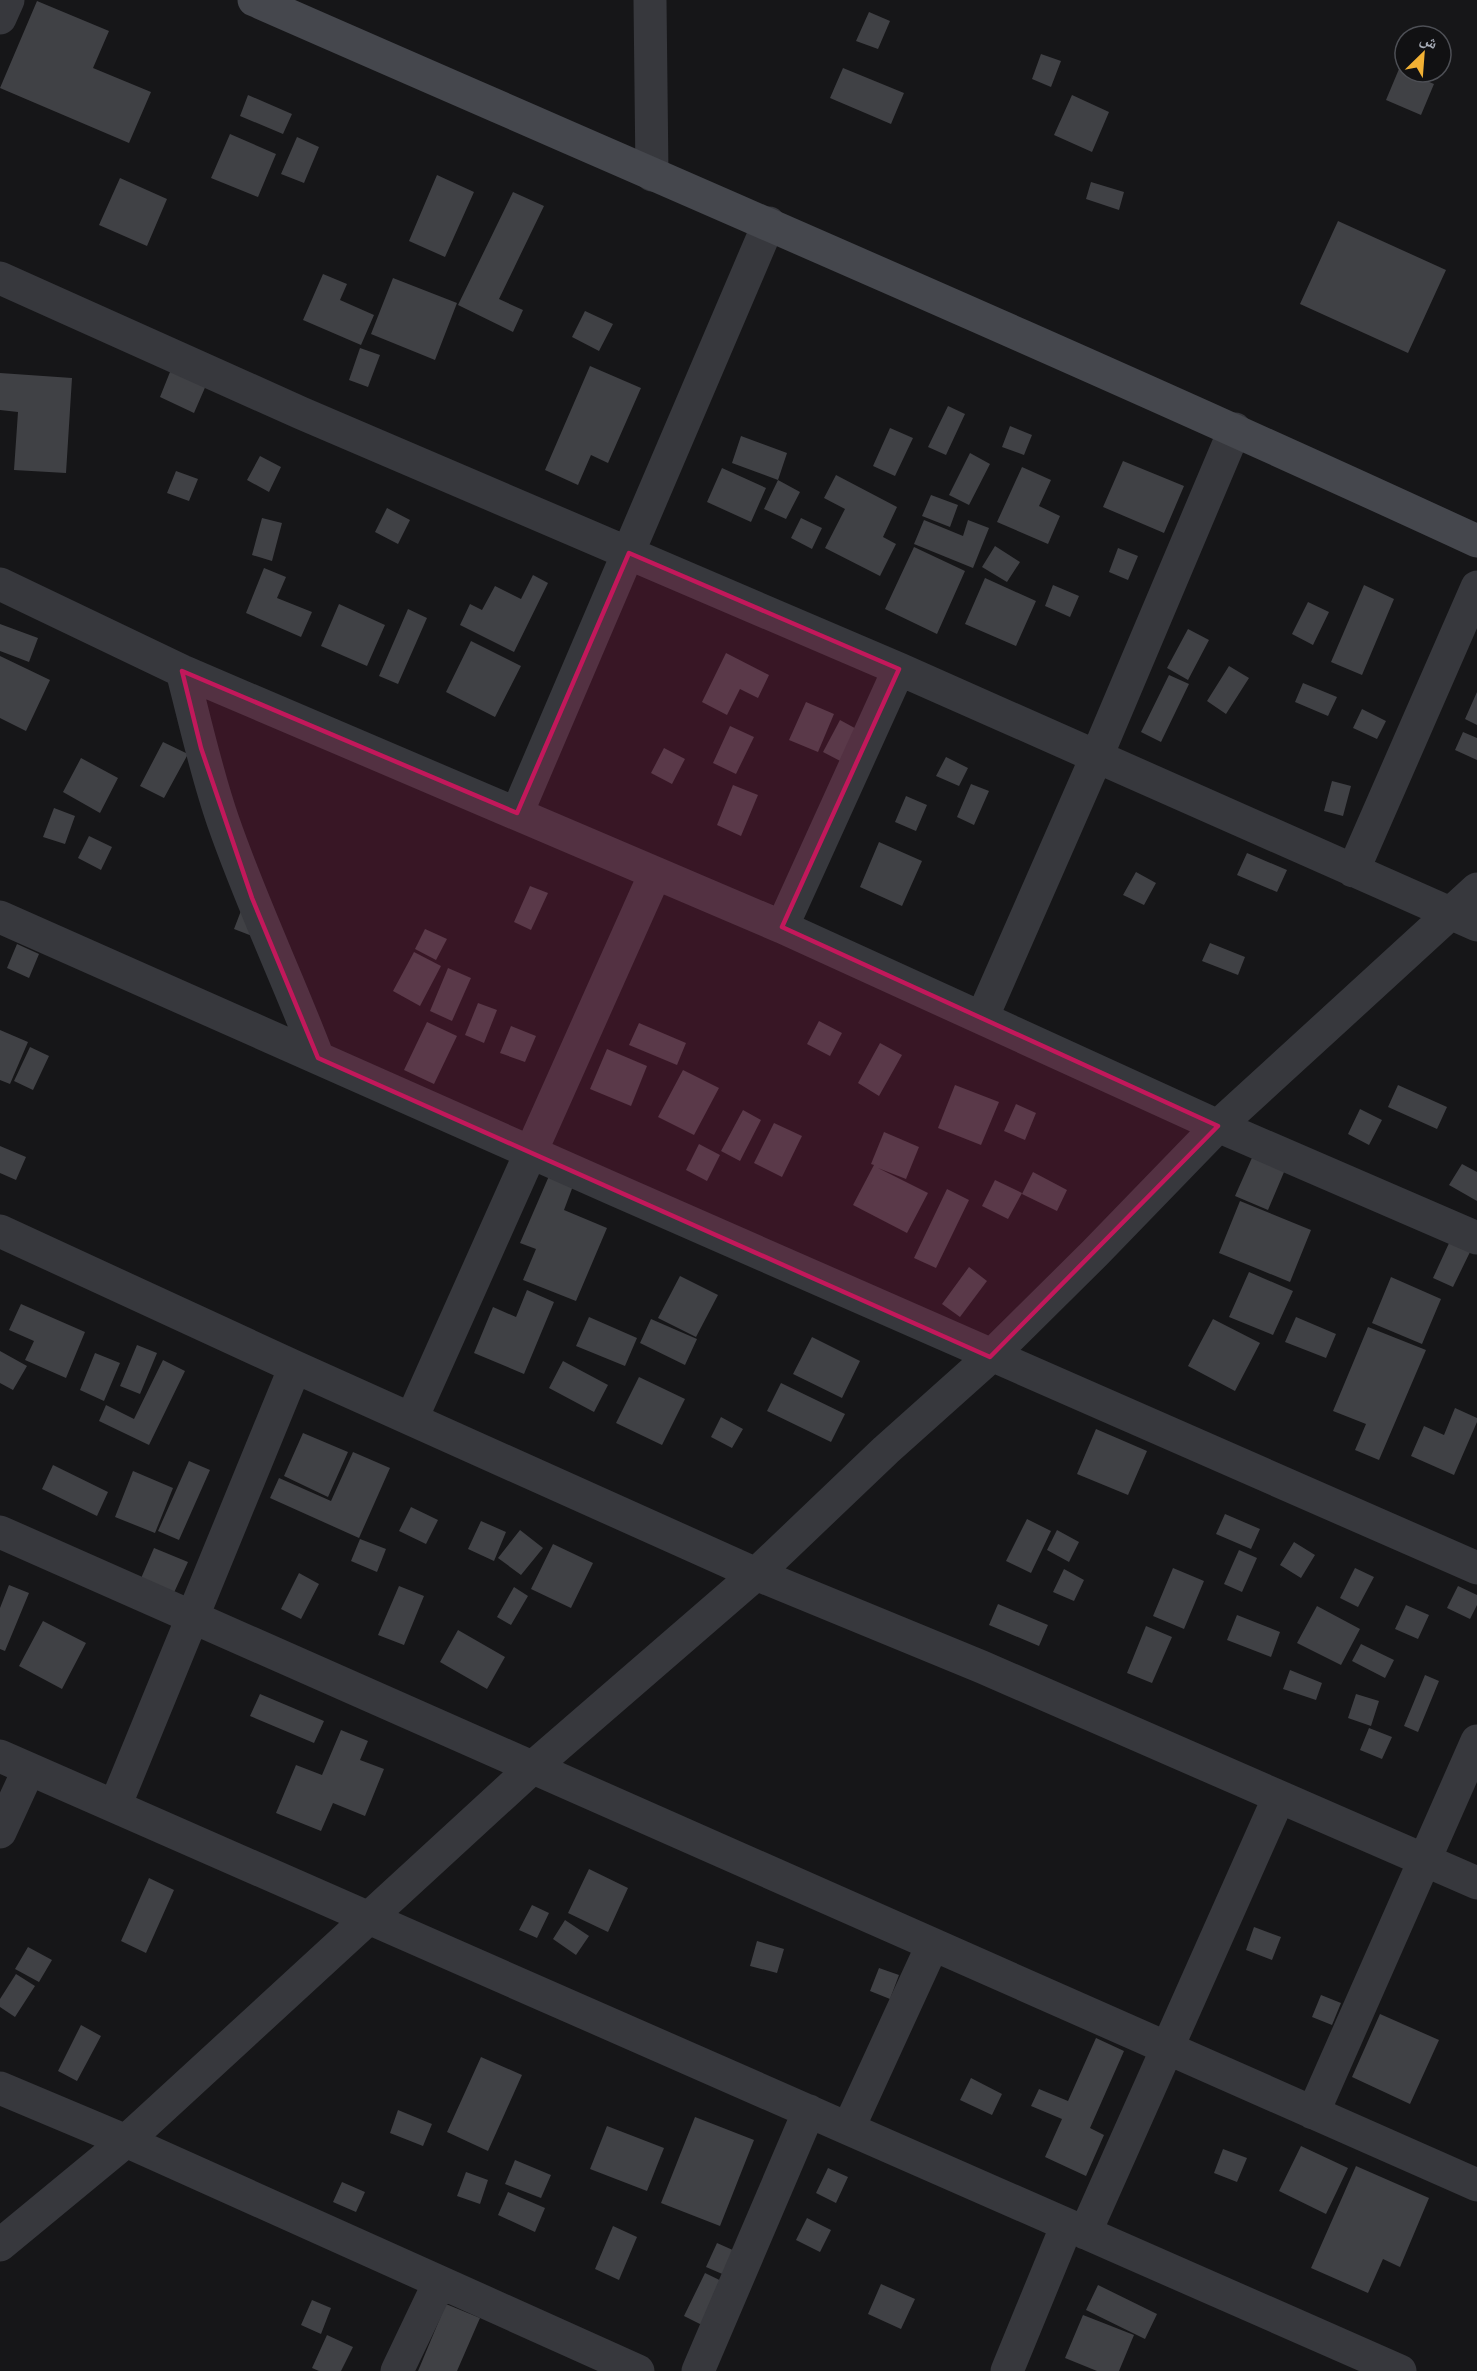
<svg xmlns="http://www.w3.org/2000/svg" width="1477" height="2371" font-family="'DM Sans','Noto Naskh Arabic',sans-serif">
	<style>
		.building { fill: #404145 }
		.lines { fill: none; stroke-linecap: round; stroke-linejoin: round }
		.street { stroke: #37383d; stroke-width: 33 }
		.secondary { stroke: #45474d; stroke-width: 33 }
		.marked { fill: #c2185b; fill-opacity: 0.2; stroke: #c2185b; stroke-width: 4.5; stroke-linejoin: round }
	</style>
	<rect width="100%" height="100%" fill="#161618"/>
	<!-- building -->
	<path class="building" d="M37 1 109 31 93 68 151 92 129 143 0 88Z
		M869 12 890 21 878 49 856 41Z
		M1041 54 1061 61 1051 87 1032 79Z
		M843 68 904 93 891 124 830 98Z
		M1399 69 1434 84 1421 115 1386 100Z
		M248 95 292 114 283 134 240 116Z
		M1072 95 1109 112 1092 152 1054 135Z
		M230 134 276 154 258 197 211 178Z
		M297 137 319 147 304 183 281 174Z
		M437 175 474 192 445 257 409 241Z
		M120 178 167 199 147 246 99 225Z
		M1091 182 1124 192 1119 210 1086 199Z
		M513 192 544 206 499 299 523 310 513 332 458 305Z
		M1338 221 1446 270 1408 353 1300 304Z
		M323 274 347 284 340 300 374 315 361 345 303 320Z
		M393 278 457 303 435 360 371 334Z
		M585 311 613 324 599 351 572 337Z
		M360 348 380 355 368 387 349 380Z
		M590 366 641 388 608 463 591 455 578 485 545 470Z
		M172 367 207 383 194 413 160 397Z
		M0 373 72 378 66 473 14 470 18 412 0 410Z
		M948 406 965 414 946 455 928 447Z
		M1010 426 1032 435 1024 455 1002 447Z
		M890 428 913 438 895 476 873 466Z
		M741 436 787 453 778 480 732 463Z
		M970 453 990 464 969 505 949 495Z
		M260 456 281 467 269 492 247 480Z
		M1123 461 1184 486 1164 533 1103 507Z
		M1022 467 1051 480 1039 506 1060 516 1048 544 997 522Z
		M722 468 766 488 751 522 707 502Z
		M176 471 198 479 189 501 167 493Z
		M836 475 897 507 883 537 896 544 880 576 825 548 845 509 824 498Z
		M778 480 800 492 786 519 764 509Z
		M931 495 958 505 950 527 922 516Z
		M387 508 410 520 398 544 375 532Z
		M262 518 282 523 272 561 252 555Z
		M801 518 822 528 812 549 791 538Z
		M924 520 963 536 968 520 989 528 973 568 914 544Z
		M995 546 1020 562 1007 582 982 567Z
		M914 547 965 571 937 634 885 609Z
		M1118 548 1138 556 1128 580 1109 572Z
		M264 568 286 577 277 598 312 612 301 637 246 613Z
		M533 575 548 583 514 652 460 625 470 604 482 610 495 586 521 599Z
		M985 578 1036 601 1016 646 965 624Z
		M1053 585 1079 596 1070 617 1045 606Z
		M1364 585 1394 599 1362 675 1331 662Z
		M1308 602 1329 612 1313 645 1292 634Z
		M339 604 385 625 367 666 321 646Z
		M408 609 427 618 398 684 379 676Z
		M0 624 38 638 29 662 0 651Z
		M1188 629 1209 640 1188 680 1167 668Z
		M471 641 521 666 495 717 446 692Z
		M726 653 769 675 758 698 740 689 727 715 702 702Z
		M0 656 50 680 26 731 0 718Z
		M1229 666 1249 678 1226 714 1207 701Z
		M1169 675 1189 684 1161 742 1141 732Z
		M1303 683 1337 697 1328 716 1295 702Z
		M1477 692V725L1465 719Z
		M806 702 834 714 818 752 789 740Z
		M1362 709 1386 721 1377 739 1353 728Z
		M840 720 862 732 846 764 823 752Z
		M730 726 754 737 736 774 713 763Z
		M1463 732 1477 738V760L1455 750Z
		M163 742 188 754 164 798 140 786Z
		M664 748 685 759 672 784 651 773Z
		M946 757 968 768 959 786 936 776Z
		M81 758 118 778 100 813 63 792Z
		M1332 781 1351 786 1343 816 1324 811Z
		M971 784 989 791 974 825 957 817Z
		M733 785 758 795 741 836 717 825Z
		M906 796 927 805 916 831 895 822Z
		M54 808 75 816 65 844 43 837Z
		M89 836 112 847 101 870 78 858Z
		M879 842 922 861 902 906 860 887Z
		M1247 853 1287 870 1277 892 1237 875Z
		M1136 872 1156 883 1144 905 1123 895Z
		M530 886 548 893 531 930 514 922Z
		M244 903 257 938 234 929Z
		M425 929 447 939 436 960 415 949Z
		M1210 943 1245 957 1238 975 1202 961Z
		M17 944 39 954 29 978 7 968Z
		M414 952 441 966 420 1006 393 991Z
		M448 968 471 978 452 1021 430 1011Z
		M478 1003 497 1010 484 1043 465 1035Z
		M819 1021 842 1033 830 1056 807 1044Z
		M427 1022 457 1036 434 1084 404 1070Z
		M639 1023 686 1043 677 1065 629 1045Z
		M511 1026 536 1036 525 1062 500 1053Z
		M0 1030 28 1042 10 1084 0 1080Z
		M880 1043 902 1055 879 1096 858 1083Z
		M30 1047 49 1056 33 1090 14 1081Z
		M607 1049 647 1066 631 1106 590 1089Z
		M683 1070 719 1088 694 1135 658 1117Z
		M955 1085 999 1102 981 1145 938 1128Z
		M1398 1085 1447 1107 1437 1129 1388 1107Z
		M1016 1104 1036 1113 1025 1140 1004 1131Z
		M1360 1109 1382 1120 1369 1145 1348 1134Z
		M743 1110 761 1120 740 1161 721 1151Z
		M774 1123 802 1136 782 1177 754 1163Z
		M884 1132 919 1147 906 1179 878 1168 928 1193 907 1233 853 1205 874 1165 871 1164Z
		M699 1144 720 1155 707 1181 686 1170Z
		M0 1146 26 1157 16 1180 0 1173Z
		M1255 1151 1287 1165 1268 1210 1235 1196Z
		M1462 1164 1477 1172V1201L1449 1185Z
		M1033 1172 1067 1190 1057 1211 1022 1194Z
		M549 1176 573 1186 564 1210 607 1228 576 1301 523 1280 536 1249 520 1243Z
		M995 1180 1022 1193 1008 1219 982 1206Z
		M947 1189 969 1200 936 1268 914 1258Z
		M1240 1201 1311 1230 1290 1282 1219 1253Z
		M1450 1241 1470 1252 1453 1287 1433 1278Z
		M969 1267 987 1281 960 1317 942 1304Z
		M1249 1272 1293 1291 1273 1335 1229 1317Z
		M680 1276 718 1295 696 1337 658 1318Z
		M1391 1277 1441 1299 1422 1344 1372 1323Z
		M527 1290 554 1302 524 1374 474 1353 493 1307 516 1317Z
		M21 1304 85 1332 66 1378 25 1360 34 1341 9 1330Z
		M589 1317 637 1338 625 1366 576 1346Z
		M1296 1317 1336 1334 1326 1358 1285 1342Z
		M651 1319 697 1339 685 1365 640 1343Z
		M1213 1319 1260 1343 1235 1391 1188 1366Z
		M1368 1327 1426 1350 1379 1460 1355 1450 1366 1424 1333 1411Z
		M812 1337 860 1361 842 1398 793 1374Z
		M137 1345 157 1353 140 1394 120 1386Z
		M0 1351 27 1366 13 1390 0 1383Z
		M95 1353 120 1363 104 1401 80 1390Z
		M163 1360 185 1371 149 1445 99 1421 106 1405 134 1419Z
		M563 1361 608 1385 594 1412 549 1388Z
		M639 1377 685 1399 662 1445 616 1423Z
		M781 1383 845 1414 831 1442 767 1411Z
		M1455 1408 1477 1418V1422L1454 1475 1411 1456 1424 1426 1444 1435Z
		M721 1417 743 1429 732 1448 711 1437Z
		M1096 1429 1147 1451 1128 1495 1077 1474Z
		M303 1433 348 1452 328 1497 284 1476Z
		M353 1452 390 1468 359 1538 270 1498 279 1478 331 1501Z
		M189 1461 210 1470 179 1540 158 1531Z
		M53 1465 108 1492 97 1516 42 1489Z
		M133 1471 173 1488 155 1533 115 1517Z
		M411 1507 438 1520 426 1544 399 1531Z
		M1225 1514 1260 1529 1251 1549 1216 1534Z
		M1027 1519 1051 1531 1031 1573 1006 1561Z
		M481 1521 506 1532 494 1561 468 1549Z
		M520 1530 543 1548 521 1575 498 1558Z
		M1057 1530 1079 1542 1069 1562 1047 1550Z
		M360 1539 386 1549 377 1572 351 1561Z
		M1294 1542 1315 1555 1301 1578 1280 1565Z
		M553 1544 593 1563 571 1608 531 1589Z
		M154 1548 188 1562 172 1597 139 1583Z
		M1239 1550 1257 1558 1242 1592 1224 1584Z
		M1173 1568 1204 1581 1184 1629 1153 1616Z
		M1355 1568 1374 1577 1358 1607 1340 1598Z
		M1064 1569 1084 1580 1074 1601 1053 1592Z
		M299 1573 319 1584 301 1619 281 1609Z
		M9 1585 29 1593 5 1651 0 1649V1608Z
		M399 1586 424 1596 404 1645 378 1635Z
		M1458 1586 1477 1595V1605L1470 1619 1447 1608Z
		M514 1587 528 1596 511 1625 497 1617Z
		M998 1604 1048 1625 1039 1646 989 1625Z
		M1406 1605 1429 1615 1418 1639 1395 1629Z
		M1317 1606 1360 1629 1341 1665 1297 1643Z
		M1237 1615 1280 1632 1271 1657 1227 1640Z
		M43 1621 86 1643 62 1689 19 1666Z
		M1146 1626 1172 1637 1152 1683 1127 1673Z
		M458 1630 505 1657 487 1689 440 1662Z
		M1361 1644 1394 1660 1385 1678 1352 1661Z
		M1290 1670 1322 1683 1316 1700 1283 1689Z
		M1425 1675 1439 1681 1418 1732 1404 1726Z
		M260 1694 324 1721 314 1743 250 1716Z
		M1356 1694 1379 1701 1371 1726 1348 1718Z
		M1369 1728 1392 1737 1382 1759 1360 1750Z
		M341 1730 368 1741 360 1760 384 1769 365 1816 333 1803 321 1831 276 1813 296 1765 322 1775Z
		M589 1869 628 1888 608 1932 568 1913Z
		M149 1878 174 1890 146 1953 121 1941Z
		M532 1905 549 1913 537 1938 519 1930Z
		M565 1920 589 1936 576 1955 553 1939Z
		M1254 1927 1281 1937 1272 1960 1246 1950Z
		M757 1941 784 1949 777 1973 750 1966Z
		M28 1947 52 1960 39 1982 15 1969Z
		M879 1968 899 1975 890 1999 870 1991Z
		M16 1974 35 1986 15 2017 0 2007V1999Z
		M1321 1995 1341 2003 1332 2025 1312 2017Z
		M1380 2014 1439 2040 1410 2104 1352 2077Z
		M81 2025 101 2036 77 2081 58 2071Z
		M1096 2038 1124 2051 1090 2128 1104 2135 1086 2176 1045 2157 1062 2119 1031 2106 1039 2089 1068 2101Z
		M481 2057 522 2075 488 2151 447 2132Z
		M971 2078 1002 2094 992 2115 960 2100Z
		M398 2110 432 2124 423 2146 390 2133Z
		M695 2117 754 2140 720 2226 661 2203Z
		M607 2126 664 2148 647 2191 590 2169Z
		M1301 2146 1348 2168 1326 2214 1279 2191Z
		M1223 2149 1247 2158 1237 2182 1214 2173Z
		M515 2160 551 2175 541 2198 505 2184Z
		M1356 2166 1429 2198 1400 2267 1383 2259 1368 2293 1311 2268Z
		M828 2168 848 2177 836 2203 816 2193Z
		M466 2172 488 2180 480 2204 457 2196Z
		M342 2182 365 2192 356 2212 333 2202Z
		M508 2192 545 2208 535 2232 498 2215Z
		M807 2218 831 2230 820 2252 796 2240Z
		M613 2226 637 2237 619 2280 595 2269Z
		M717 2243 744 2255 734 2279 706 2267Z
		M705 2273 736 2288 714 2331 684 2316Z
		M881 2284 915 2299 901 2329 868 2314Z
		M1098 2285 1157 2314 1145 2339 1086 2310Z
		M312 2300 331 2308 321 2334 301 2325Z
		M446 2304 480 2318 457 2371H418Z
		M1083 2315 1134 2335 1119 2371H1097L1065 2358Z
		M327 2335 353 2347 341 2371H319L312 2368Z"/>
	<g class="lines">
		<!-- street -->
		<path class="street" d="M650 0 652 175
			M0 18 8 0
			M0 278 301 413 899 669 1477 925
			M0 584 182 671 782 927 1218 1126 1477 1238
			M182 671C195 721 206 772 223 821 251 902 288 979 318 1058
			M517 813 769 223
			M1353 871 1477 587
			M0 917C492 1135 983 1354 1477 1568
			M782 927 899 669
			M982 1018 1096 758 1235 429
			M0 1231 295 1367 756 1574 982 1667 1477 1883
			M412 1418 655 874
			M0 1532 1477 2185
			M0 1756 1400 2371
			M115 1806 295 1367
			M0 1832 29 1769
			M0 2088 126 2141 638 2371
			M1313 2113 1477 1741
			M849 2127 932 1946
			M1085 2233 1279 1797
			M0 2245 126 2141 533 1767 756 1574 886 1450 990 1357 1095 1253 1218 1126 1477 889
			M397 2371 439 2283
			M698 2371 809 2111
			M1007 2371 1067 2225"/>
		<!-- secondary -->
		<path class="secondary" d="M254 0C662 179 1072 354 1477 541"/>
	</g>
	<!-- marked area -->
	<path class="marked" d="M629 553 899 669 782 927 1218 1126 990 1357 318 1058 252 898 201 748 182 671 517 813Z"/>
	<!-- north arrow -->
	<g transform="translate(1423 54) rotate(25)"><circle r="28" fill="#111113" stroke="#4d4f55" stroke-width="1.5"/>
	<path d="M0-4.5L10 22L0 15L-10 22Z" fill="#f2b134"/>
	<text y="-9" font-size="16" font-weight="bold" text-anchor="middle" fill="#a8adb8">ش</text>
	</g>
</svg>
